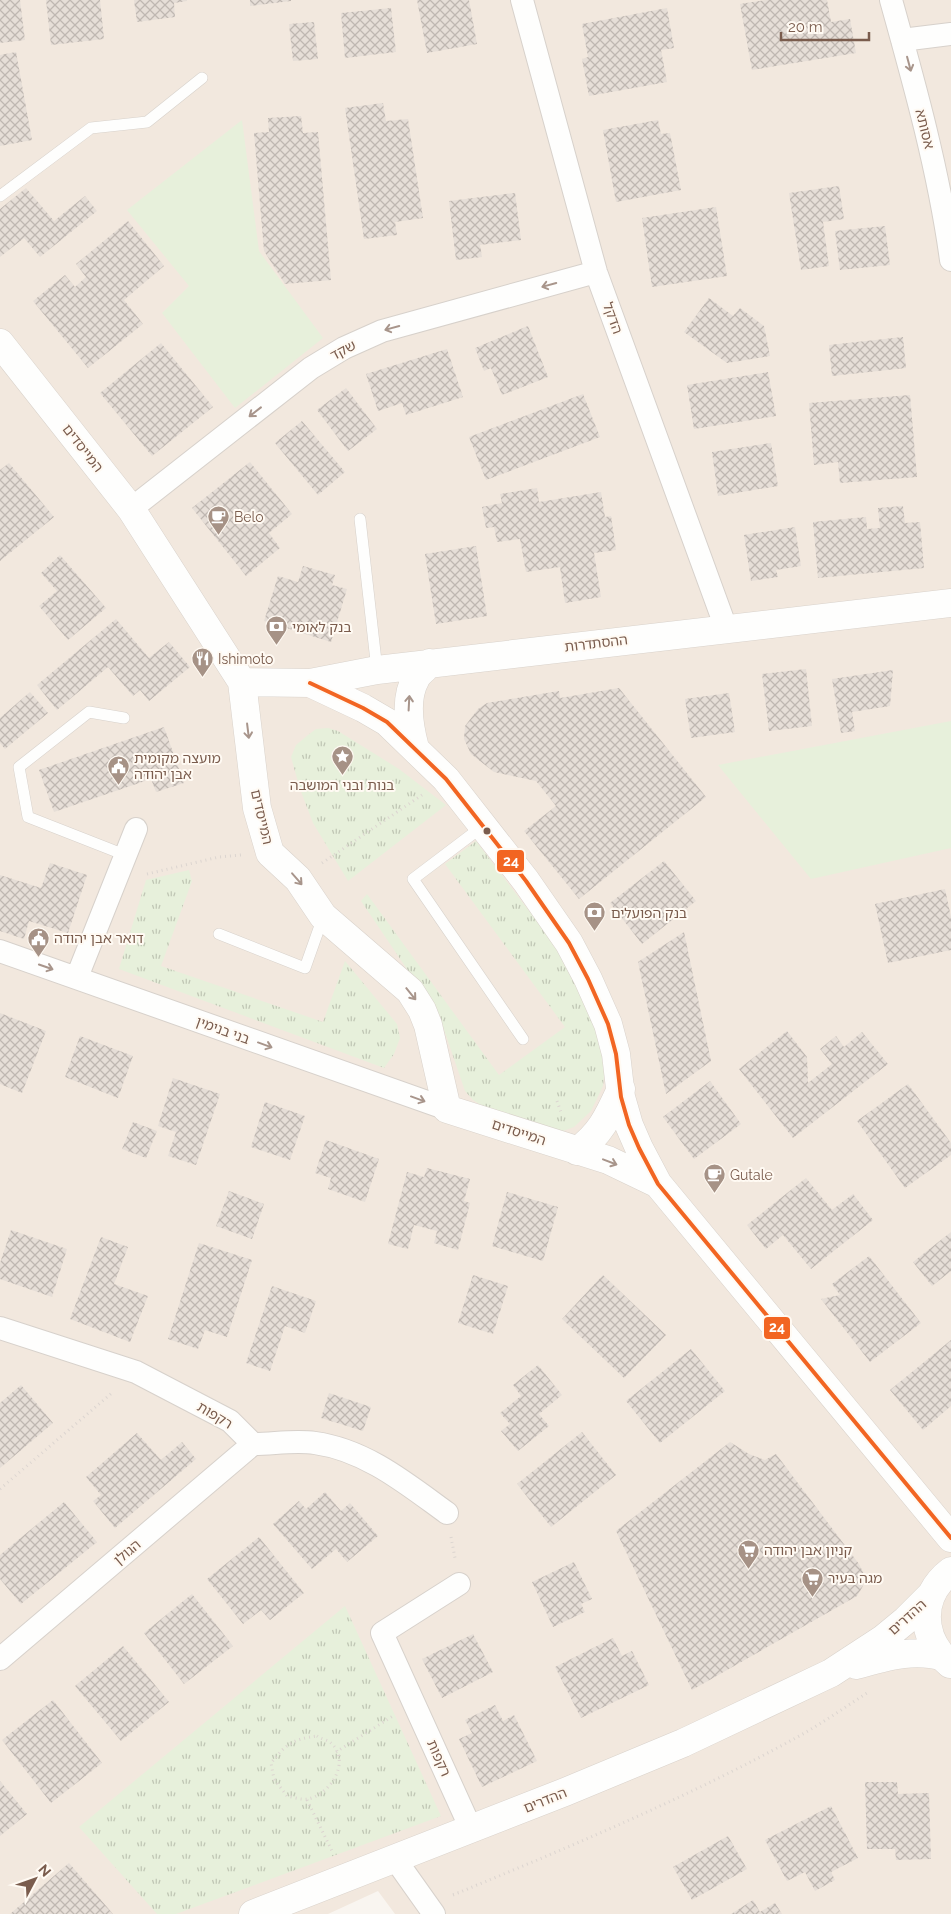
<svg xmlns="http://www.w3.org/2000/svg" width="951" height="1914" font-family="Raleway,'Noto Sans Hebrew',sans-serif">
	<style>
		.residential { fill: #f2e8de }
		.grass { fill: #e7f0db }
		.park { fill: url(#park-tufts) }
		.building { fill: url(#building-cross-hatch) }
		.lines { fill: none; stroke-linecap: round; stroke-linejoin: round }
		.lane-casing { stroke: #d7d1cb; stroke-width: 12 }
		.street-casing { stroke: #d7d1cb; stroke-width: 24 }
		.secondary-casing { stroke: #d9d2cb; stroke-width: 29 }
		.path { stroke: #dcd5d0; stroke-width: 3; stroke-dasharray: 1 4; stroke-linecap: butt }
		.lane { stroke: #fefefd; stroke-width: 11 }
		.street { stroke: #fefefd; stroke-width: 22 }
		.secondary { stroke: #fefefd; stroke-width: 28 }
		.bus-1-casing { stroke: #fffaf3; stroke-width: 8 }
		.bus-1 { stroke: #f26522; stroke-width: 4 }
		.oneway { stroke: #a8958b }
		.bus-dot { fill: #7a5c4d; stroke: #fffaf3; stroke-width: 2 }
		.labels { text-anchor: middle; stroke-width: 4; stroke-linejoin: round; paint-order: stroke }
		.street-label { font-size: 14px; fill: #7a5c4d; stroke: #fffaf3 }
		.poi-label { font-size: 14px; fill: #7a5c4d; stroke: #fffaf3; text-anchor: start }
		.line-badge { stroke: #fffaf3; stroke-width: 2 }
		.badge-label { font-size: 14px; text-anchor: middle; font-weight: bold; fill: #fff }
	</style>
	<defs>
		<pattern id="park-tufts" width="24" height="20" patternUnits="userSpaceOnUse" patternTransform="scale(1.25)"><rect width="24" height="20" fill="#e7f0db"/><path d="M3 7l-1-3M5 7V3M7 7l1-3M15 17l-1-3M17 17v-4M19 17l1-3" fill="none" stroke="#c0c6b4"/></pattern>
		<pattern id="building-cross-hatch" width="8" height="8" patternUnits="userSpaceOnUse" patternTransform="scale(1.25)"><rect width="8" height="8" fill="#e6ded7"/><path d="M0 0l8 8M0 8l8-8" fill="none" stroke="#bfb7b1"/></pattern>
	</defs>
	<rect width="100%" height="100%" fill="#f9f5f0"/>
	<!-- residential -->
	<path class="residential" d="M0 0H951V1914H395L378 1891 328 1914H0Z"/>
	<!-- grass -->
	<path class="grass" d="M242 120 259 251 323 338 235 408 162 313 189 286 127 210Z
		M951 721V848L811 879 718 765Z"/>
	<!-- park -->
	<path class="park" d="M328 728 338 731 399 769 446 805 348 881 313 823 300 789 291 757 296 745 308 735 316 729Z
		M476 841 551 940 574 977 602 1035 605 1067 603 1086 591 1111 574 1127 560 1132 484 1107 473 1100 465 1091 440 1018 361 901 367 894 499 1075 565 1027 445 864Z
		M189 870 192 881 161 966 323 1022 345 961 397 1024 400 1038 394 1054 384 1068 119 969 146 880Z
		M345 1606 441 1816 176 1914H157L79 1827Z"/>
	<!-- building -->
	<path class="building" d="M0 0H20L25 40 0 43Z
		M46 0H100L104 39 51 45Z
		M134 0H187V1L174 3 175 17 137 22Z
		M250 0H291V1L250 6Z
		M417 0H469L477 44 427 53Z
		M766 0H827L831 22 850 19 856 53 752 70 740 4Z
		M391 8 396 52 345 58 341 13Z
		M667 8 674 48 661 50 667 82 589 96 582 59 588 57 582 24Z
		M314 22 318 59 293 61 289 24Z
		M16 52 32 140 0 146V55Z
		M383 103 386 121 408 119 423 218 395 222 397 235 364 239 345 108Z
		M301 116 303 133 318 132 331 280 285 284 264 251 254 133 269 132 268 118Z
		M658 120 661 134 670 133 681 190 616 202 603 130Z
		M839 186 844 219 823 222 829 266 801 270 789 193Z
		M26 188 54 221 85 196 97 211 40 257 24 238 0 257V209Z
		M515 193 521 240 480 245 482 257 456 260 449 201Z
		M716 207 727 276 652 287 642 218Z
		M128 221 164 266 124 300 143 324 88 368 33 301 65 275 75 287 86 277 76 264Z
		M885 226 890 265 840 270 835 231Z
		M709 298 733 316 740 308 764 326 770 356 727 363 684 332Z
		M528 326 548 377 502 395 491 368 484 371 475 348Z
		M903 337 906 368 832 376 829 345Z
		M161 343 213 407 152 456 100 393Z
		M447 349 463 397 406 415 402 403 378 411 366 374Z
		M768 372 776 416 694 429 687 385Z
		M346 388 377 429 348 451 317 410Z
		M583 394 600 437 486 480 469 437Z
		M910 395 917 477 840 483 838 462 814 465 809 403Z
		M302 421 345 472 318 495 275 443Z
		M771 443 778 486 718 496 712 452Z
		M250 462 292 514 269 533 280 548 246 576 192 508Z
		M9 463 54 517 0 561V470Z
		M537 488 539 502 601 492 605 517 611 516 616 550 594 553 601 597 565 603 560 567 526 572 520 539 497 542 494 527 486 528 482 507 502 503 500 494Z
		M903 506 905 523 920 522 924 568 818 578 813 522 866 517 867 529 880 528 878 508Z
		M795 527 801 566 776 570 778 577 751 581 744 535Z
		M476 546 487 616 436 624 425 554Z
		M60 555 106 608 68 640 39 606 57 591 41 573Z
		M303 566 335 575 332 585 347 589 331 642 264 621 278 576 298 582Z
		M116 619 149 658 169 642 190 667 149 701 140 690 133 696 108 667 57 710 37 685Z
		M806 669 812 726 769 731 762 674Z
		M893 670 890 706 852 712 855 731 841 733 832 679Z
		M619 688 706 797 579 899 524 831 556 806 536 781 494 772 471 754 464 739 465 726 478 709 487 703 559 691 560 698Z
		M30 692 48 713 5 749 0 743V718Z
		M729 693 735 732 691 738 685 699Z
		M164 727 184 783 156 792 151 779 54 812 39 770Z
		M664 861 696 901 642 944 610 903Z
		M50 863 87 875 68 933 29 921 24 939 0 931V875L41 888Z
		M945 889 951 917V950L888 963 875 904Z
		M684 932 711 1061 666 1094 638 962Z
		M0 1013 46 1031 22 1093 0 1084Z
		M787 1031 807 1057 808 1083 832 1064 820 1049 836 1036 844 1047 862 1032 888 1064 793 1138 739 1069Z
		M80 1036 133 1056 118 1098 65 1077Z
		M173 1078 220 1094 196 1165 168 1156 176 1132 158 1126Z
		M710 1081 741 1124 694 1159 663 1117Z
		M908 1084 951 1143V1155L905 1188 857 1121Z
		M265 1102 305 1116 290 1160 251 1147Z
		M133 1122 157 1131 146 1158 122 1149Z
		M326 1140 379 1159 365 1202 328 1189 331 1178 315 1173Z
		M427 1168 470 1179 464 1201 470 1203 458 1250 434 1243 437 1231 414 1225 408 1249 388 1244 407 1172 424 1177Z
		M806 1178 832 1210 853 1194 873 1220 811 1269 783 1235 766 1249 747 1225Z
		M229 1191 264 1204 252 1239 216 1226Z
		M507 1192 558 1207 543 1261 492 1246Z
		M11 1230 67 1249 52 1297 0 1279V1263Z
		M951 1232V1271L932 1286 913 1262Z
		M101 1237 128 1247 114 1284 148 1296 130 1342 70 1319Z
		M199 1243 252 1260 227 1337 205 1330 198 1349 168 1339Z
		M869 1256 921 1323 870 1362 821 1299 840 1295 832 1284Z
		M473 1275 508 1286 493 1334 458 1323Z
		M603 1275 666 1335 624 1378 562 1319Z
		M272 1286 316 1301 305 1333 285 1326 270 1371 246 1363Z
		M951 1340V1406L923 1430 890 1390Z
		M691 1349 725 1391 660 1443 626 1401Z
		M538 1365 562 1395 539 1414 549 1426 518 1451 501 1431 510 1424 500 1413 521 1396 513 1385Z
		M21 1385 53 1423 0 1468V1403Z
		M329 1393 371 1407 363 1431 321 1418Z
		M582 1432 616 1475 551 1527 517 1484Z
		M137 1433 161 1460 182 1442 196 1459 115 1528 93 1501 101 1495 86 1477Z
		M730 1442 749 1454 765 1460 776 1454 859 1564 864 1574 863 1586 857 1596 692 1690 616 1531Z
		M325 1492 341 1511 350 1503 378 1536 347 1562 336 1549 312 1569 273 1524 299 1501 306 1509Z
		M64 1502 97 1542 21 1604 0 1579V1555Z
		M259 1537 304 1593 270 1620 261 1610 243 1624 207 1579Z
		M574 1562 592 1599 581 1604 585 1612 553 1627 532 1582Z
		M192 1594 233 1646 184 1684 144 1633Z
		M473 1634 493 1672 442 1698 422 1659Z
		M613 1638 622 1656 632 1651 649 1685 581 1718 555 1667Z
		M123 1646 169 1702 121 1741 75 1686Z
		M53 1700 102 1763 51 1803 2 1740Z
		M495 1705 503 1721 514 1715 537 1761 482 1787 459 1739 472 1733 465 1720Z
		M0 1781 27 1814 0 1836Z
		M865 1782H897L898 1794 929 1793 931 1859 896 1860 895 1849H867Z
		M831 1806 858 1858 831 1872 835 1880 815 1891 805 1872 787 1881 765 1840Z
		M728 1836 747 1869 692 1900 673 1867Z
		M69 1863 113 1914H10Z
		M753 1900 760 1912 775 1903 782 1914H731Z"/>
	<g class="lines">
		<defs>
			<path id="lane" d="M0 196 91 128 147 122 202 78
				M360 519 377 670
				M124 718 89 712 19 767 28 817 125 855
				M483 826 413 879 523 1039
				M219 934 305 968 323 917"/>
			<path id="street" d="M522 0 596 272 726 628
				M891 0C915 86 939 172 951 260
				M902 40 951 34
				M131 509 311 368 344 348 382 331 596 272
				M0 951 447 1109
				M77 977 136 829
				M0 1328 136 1372 230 1421 253 1444C273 1444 295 1440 315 1443 366 1450 407 1484 447 1513
				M459 1584 382 1633 471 1829
				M0 1659 253 1444
				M395 1859 434 1914"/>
			<path id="secondary" d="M0 343 131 509 242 682 257 808 270 853 298 879 323 916 410 991 422 1010 428 1025 447 1109 608 1160 658 1184
				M242 682 310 683 377 670 951 603
				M310 683 363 708 387 722 446 779 526 881 569 943 588 979 608 1024 616 1054 621 1097 629 1125 639 1148 658 1184 951 1538
				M415 748C409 726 404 699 416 678 419 672 426 668 430 663
				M577 1151C601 1134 609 1115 621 1089
				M950 1664C920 1638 918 1596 951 1571
				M856 1665C886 1657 913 1648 944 1657
				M253 1914 565 1792 683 1743 831 1673 883 1639 906 1620 932 1594"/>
		</defs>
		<!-- lane casing -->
		<use href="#lane" class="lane-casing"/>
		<!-- street casing -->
		<use href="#street" class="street-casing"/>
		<!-- secondary casing -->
		<use href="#secondary" class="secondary-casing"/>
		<!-- path -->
		<path class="path" d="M322 863 422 795
			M147 874 219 857 241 855
			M557 1101 562 1115
			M0 1489 113 1392
			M451 1537 455 1558
			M317 1736C321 1739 328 1740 331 1743 352 1762 329 1796 307 1799 301 1800 293 1797 287 1796L274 1779 271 1763C286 1744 293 1739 317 1736Z
			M336 1752 393 1716
			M307 1800 333 1853
			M453 1895C567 1848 682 1800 790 1741 817 1727 842 1709 867 1693"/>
		<!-- lane -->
		<use href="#lane" class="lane"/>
		<!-- street -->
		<use href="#street" class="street"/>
		<!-- secondary -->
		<use href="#secondary" class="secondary"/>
		<defs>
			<path id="bus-1" d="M310 683 363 708 387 722 446 779 526 881 569 943 588 979 608 1024 616 1054 621 1097 629 1125 639 1148 658 1184 951 1538"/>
		</defs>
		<!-- bus-1 casing -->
		<use href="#bus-1" class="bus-1-casing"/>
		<!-- bus-1 -->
		<use href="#bus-1" class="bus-1"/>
	</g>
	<!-- one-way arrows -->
	<defs><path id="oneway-shaft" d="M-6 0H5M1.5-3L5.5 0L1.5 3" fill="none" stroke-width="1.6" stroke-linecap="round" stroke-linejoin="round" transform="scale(1.25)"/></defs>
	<g class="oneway">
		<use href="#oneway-shaft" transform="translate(909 64) rotate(75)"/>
		<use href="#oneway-shaft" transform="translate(549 285) rotate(165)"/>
		<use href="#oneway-shaft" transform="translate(392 328) rotate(165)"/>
		<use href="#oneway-shaft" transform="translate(255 412) rotate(142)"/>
		<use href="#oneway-shaft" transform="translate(409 703) rotate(-87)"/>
		<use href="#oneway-shaft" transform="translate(248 731) rotate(83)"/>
		<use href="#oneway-shaft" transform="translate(297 879) rotate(49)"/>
		<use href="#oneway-shaft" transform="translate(46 967) rotate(19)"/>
		<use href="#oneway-shaft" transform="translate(411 994) rotate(51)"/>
		<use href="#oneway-shaft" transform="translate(265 1045) rotate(20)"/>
		<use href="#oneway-shaft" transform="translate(418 1099) rotate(20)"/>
		<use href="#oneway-shaft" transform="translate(610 1162) rotate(21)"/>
	</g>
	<!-- icons -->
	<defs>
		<symbol id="cafe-pin" viewBox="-11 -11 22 30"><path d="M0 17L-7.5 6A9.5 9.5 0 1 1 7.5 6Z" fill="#a69286" stroke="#fffaf3"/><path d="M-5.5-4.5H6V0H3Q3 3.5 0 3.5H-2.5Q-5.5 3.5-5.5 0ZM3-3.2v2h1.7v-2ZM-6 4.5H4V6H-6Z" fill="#fff"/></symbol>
		<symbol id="bank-pin" viewBox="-11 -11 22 30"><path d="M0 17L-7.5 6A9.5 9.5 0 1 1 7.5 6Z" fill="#a69286" stroke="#fffaf3"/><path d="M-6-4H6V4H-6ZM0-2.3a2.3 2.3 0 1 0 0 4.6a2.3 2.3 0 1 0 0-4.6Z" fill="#fff"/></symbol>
		<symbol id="restaurant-pin" viewBox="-11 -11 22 30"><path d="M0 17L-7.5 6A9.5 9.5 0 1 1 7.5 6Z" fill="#a69286" stroke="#fffaf3"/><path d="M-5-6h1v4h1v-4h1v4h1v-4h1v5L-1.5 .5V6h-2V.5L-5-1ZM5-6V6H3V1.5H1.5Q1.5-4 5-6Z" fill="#fff"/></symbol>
		<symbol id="sight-pin" viewBox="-11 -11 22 30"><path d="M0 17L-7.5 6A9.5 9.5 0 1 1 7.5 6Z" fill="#a69286" stroke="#fffaf3"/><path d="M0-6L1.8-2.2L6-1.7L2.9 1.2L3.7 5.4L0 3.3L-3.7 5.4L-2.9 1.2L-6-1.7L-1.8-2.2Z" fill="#fff"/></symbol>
		<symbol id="civic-pin" viewBox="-11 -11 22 30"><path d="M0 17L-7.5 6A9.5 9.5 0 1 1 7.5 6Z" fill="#a69286" stroke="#fffaf3"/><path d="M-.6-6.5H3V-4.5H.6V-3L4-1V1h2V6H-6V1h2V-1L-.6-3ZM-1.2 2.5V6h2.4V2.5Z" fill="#fff"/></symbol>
		<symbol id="supermarket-pin" viewBox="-11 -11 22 30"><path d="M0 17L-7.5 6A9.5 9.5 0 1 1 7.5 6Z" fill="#a69286" stroke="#fffaf3"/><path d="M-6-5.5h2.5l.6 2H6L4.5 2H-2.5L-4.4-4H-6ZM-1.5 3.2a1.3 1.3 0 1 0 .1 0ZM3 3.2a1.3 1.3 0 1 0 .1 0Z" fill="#fff"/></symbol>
	</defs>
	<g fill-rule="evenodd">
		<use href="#cafe-pin" x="206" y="504" width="25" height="34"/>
		<use href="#bank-pin" x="264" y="614" width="25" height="34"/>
		<use href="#restaurant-pin" x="190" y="646" width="25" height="34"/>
		<use href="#sight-pin" x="330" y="744" width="25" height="34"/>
		<use href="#civic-pin" x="106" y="754" width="25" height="34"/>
		<use href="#bank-pin" x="582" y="900" width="25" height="34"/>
		<use href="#civic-pin" x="26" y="926" width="25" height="34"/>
		<use href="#cafe-pin" x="702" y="1162" width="25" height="34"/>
		<use href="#supermarket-pin" x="736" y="1538" width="25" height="34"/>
		<use href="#supermarket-pin" x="800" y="1566" width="25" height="34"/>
	</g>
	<!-- markers -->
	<circle class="bus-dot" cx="487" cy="831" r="4.5"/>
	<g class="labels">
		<!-- street labels -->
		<g class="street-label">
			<text transform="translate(925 129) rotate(76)" y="5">אסותא</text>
			<text transform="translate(613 318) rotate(70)" y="5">הדקל</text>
			<text transform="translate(343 350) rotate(-28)" y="5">שקד</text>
			<text transform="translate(83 448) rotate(52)" y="5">המייסדים</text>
			<text transform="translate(596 643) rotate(-7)" y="5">ההסתדרות</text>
			<text transform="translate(262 817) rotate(77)" y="5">המייסדים</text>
			<text transform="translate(223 1030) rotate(20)" y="5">בני בנימין</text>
			<text transform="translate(519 1132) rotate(18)" y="5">המייסדים</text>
			<text transform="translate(215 1415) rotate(31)" y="5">רקפות</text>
			<text transform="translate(127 1552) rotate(-40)" y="5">הגולן</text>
			<text transform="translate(907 1617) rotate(-42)" y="5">ההדרים</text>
			<text transform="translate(439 1758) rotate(66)" y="5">רקפות</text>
			<text transform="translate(545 1800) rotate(-22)" y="5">ההדרים</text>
		</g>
		<!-- poi labels -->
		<g class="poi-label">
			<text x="234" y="522">Belo</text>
			<text x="292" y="632">בנק לאומי</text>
			<text x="218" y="664">Ishimoto</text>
			<text x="134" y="763">מועצה מקומית<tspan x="134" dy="16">אבן יהודה</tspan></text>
			<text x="342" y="790" text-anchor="middle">בנות ובני המושבה</text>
			<text x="611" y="918">בנק הפועלים</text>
			<text x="54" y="943">דואר אבן יהודה</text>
			<text x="730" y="1180">Gutale</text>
			<text x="764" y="1555">קניון אבן יהודה</text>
			<text x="828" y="1583">מגה בעיר</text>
		</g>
	</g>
	<g class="line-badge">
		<rect x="496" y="849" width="29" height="24" rx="5" fill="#f26522"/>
		<rect x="763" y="1316" width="28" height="24" rx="5" fill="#f26522"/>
	</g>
	<g class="badge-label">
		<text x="511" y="866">24</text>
		<text x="777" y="1332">24</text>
	</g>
	<!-- north arrow -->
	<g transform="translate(35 1879) rotate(49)" stroke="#fffaf3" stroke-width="4" paint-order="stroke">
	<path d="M0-4L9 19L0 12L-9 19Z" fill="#7a5c4d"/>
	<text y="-8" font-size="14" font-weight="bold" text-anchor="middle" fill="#7a5c4d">N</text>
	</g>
	<!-- scale -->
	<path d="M781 32v8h88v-8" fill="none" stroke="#7a5c4d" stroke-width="2.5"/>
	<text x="788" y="32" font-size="15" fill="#7a5c4d" stroke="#fffaf3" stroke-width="4" paint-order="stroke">20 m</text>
</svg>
